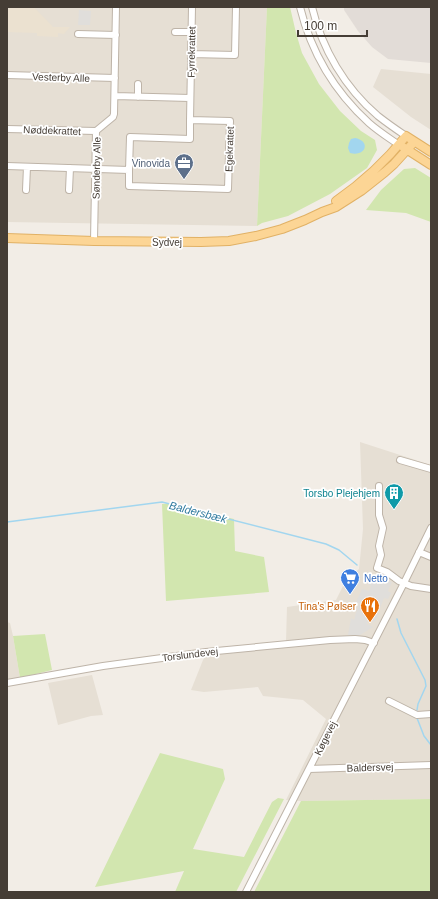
<svg xmlns="http://www.w3.org/2000/svg" width="438" height="899" font-family="Arial,sans-serif">
	<style>
		.residential { fill: #e6dfd4 }
		.industrial { fill: #e2dcd7 }
		.education { fill: #ebe1d0 }
		.green { fill: #d2e6af }
		.parking { fill: #e0dedb }
		.water { fill: #a2d6ef }
		.lines { fill: none; stroke-linecap: round; stroke-linejoin: round }
		.stream { stroke: #a2d6ef; stroke-width: 1.5 }
		.minor-casing { stroke: #beb4a8; stroke-width: 8 }
		.major-casing { stroke: #e1b165; stroke-width: 10 }
		.minor { stroke: #fff; stroke-width: 6 }
		.major { stroke: #fcd595; stroke-width: 8 }
		.labels { text-anchor: middle; stroke-width: 3.5; stroke-linejoin: round; paint-order: stroke }
		.street-label { font-size: 10px; fill: #453d35; stroke: #fff }
		.service-label { font-size: 10px; fill: #4e5e75; stroke: #fff; text-anchor: end }
		.culture-label { font-size: 10px; fill: #0d838f; stroke: #fff; text-anchor: end }
		.shop-label { font-size: 10px; fill: #366cbe; stroke: #fff; text-anchor: start }
		.food-label { font-size: 10px; fill: #c56008; stroke: #fff; text-anchor: end }
		.water-label { font-size: 11px; font-style: italic; fill: #2e799e; stroke: #fff }
	</style>
	<rect width="100%" height="100%" fill="#f2ede6"/>
	<!-- residential -->
	<path class="residential" d="M7 7H267L257 226 7 222Z
		M381 69 431 74V130L411 117 373 87Z
		M360 442 431 465V799L301 801 286 800 326 719 303 700 263 696 258 687 204 692 191 690 203 660 210 648 286 641 287 607 336 600 346 580 359 569 363 529Z
		M7 622 10 623 13 636 20 678 7 680Z
		M92 675 103 715 91 716 58 725 48 683Z"/>
	<!-- industrial -->
	<path class="industrial" d="M344 7H431V63L388 59 372 47 358 31 344 10Z"/>
	<!-- education -->
	<path class="education" d="M11 7H34L53 27H70L64 34 58 33V37L37 36V33L7 32V11Z"/>
	<!-- green -->
	<path class="green" d="M267 7H290L296 33 302 53 319 84 340 111 361 131 375 140 377 150 367 168 330 194 288 216 262 223 257 226Z
		M415 168 431 178V222L406 213 366 210 381 190 404 169Z
		M162 504H172L234 519 235 551 264 557 269 592 166 601Z
		M45 634 52 670 20 678 13 636Z
		M160 753 223 769 225 779 193 849 244 857 272 802 278 798 284 799 236 892H175L184 871 95 887Z
		M431 799V892H254L301 801Z"/>
	<!-- parking -->
	<path class="parking" d="M79 10 91 11 90 25H78Z
		M369 574 392 582 388 591 391 593 388 599 384 598 378 613V615L375 621 373 622 370 620 369 623 367 622V624L373 627 360 635H348L351 618 354 620 355 618V616L359 604 356 602 362 589 369 591 371 586 368 584 370 578 368 577Z"/>
	<!-- water -->
	<path class="water" d="M355 138C371 141 366 157 350 153L348 148 349 143 351 139Z"/>
	<g class="lines">
		<!-- stream -->
		<path class="stream" d="M7 522 162 502 326 544 339 550 357 565
			M397 619 401 633 425 680 426 686 418 704 417 710
			M417 718 424 736 431 745"/>
		<defs>
			<path id="minor" d="M300 7C311 52 335 92 369 123 378 131 389 138 399 145
				M312 7C322 49 345 88 378 116 387 123 397 130 406 136
				M175 32H192
				M78 34 116 35
				M191 54 235 55 236 7
				M7 75 115 78
				M115 96 190 98
				M138 97V84
				M190 120 192 7
				M7 129 96 131
				M7 166 129 170V186L228 189 230 121 190 120V139L130 137 129 170
				M26 190 27 167
				M69 190 70 168
				M94 241 96 131 113 117 114 114 116 7
				M400 460 431 469
				M379 486V515L383 528 379 546 381 555 377 568 387 572 399 581 411 586 431 589
				M419 552 431 557
				M7 683 103 666 206 652 330 640 355 639 365 640 374 643
				M389 701 417 715 431 714
				M309 769 431 765
				M246 892 404 583 431 528"/>
			<path id="major" d="M403 147 431 165
				M336 201C362 183 386 161 406 136L431 152
				M7 238 94 241 201 242 229 241 256 236 282 229 305 220 322 212 336 207 361 191 385 172 394 164 414 142"/>
		</defs>
		<!-- minor casing -->
		<use href="#minor" class="minor-casing"/>
		<!-- major casing -->
		<use href="#major" class="major-casing"/>
		<!-- minor -->
		<use href="#minor" class="minor"/>
		<!-- major -->
		<use href="#major" class="major"/>
	</g>
	<!-- icons -->
	<defs>
		<symbol id="office-pin" viewBox="-11 -11 22 30"><path d="M0 17L-7.5 6A9.5 9.5 0 1 1 7.5 6Z" fill="#5c6f8a" stroke="#fff"/><path d="M-6-3h4V-5.5h4V-3h4V5H-6ZM-1-4.5V-3h2v-1.5ZM-6 0V1H6V0Z" fill="#fff"/></symbol>
		<symbol id="building-pin" viewBox="-11 -11 22 30"><path d="M0 17L-7.5 6A9.5 9.5 0 1 1 7.5 6Z" fill="#0f9aa8" stroke="#fff"/><path d="M-4-6H4V6H1V3H-1V6H-4ZM-2.5-4.3h1.7v1.8h-1.7ZM.8-4.3h1.7v1.8H.8ZM-2.5-1h1.7V.8h-1.7ZM.8-1h1.7V.8H.8Z" fill="#fff"/></symbol>
		<symbol id="supermarket-pin" viewBox="-11 -11 22 30"><path d="M0 17L-7.5 6A9.5 9.5 0 1 1 7.5 6Z" fill="#3f7fe0" stroke="#fff"/><path d="M-6-5.5h2.5l.6 2H6L4.5 2H-2.5L-4.4-4H-6ZM-1.5 3.2a1.3 1.3 0 1 0 .1 0ZM3 3.2a1.3 1.3 0 1 0 .1 0Z" fill="#fff"/></symbol>
		<symbol id="restaurant-pin" viewBox="-11 -11 22 30"><path d="M0 17L-7.5 6A9.5 9.5 0 1 1 7.5 6Z" fill="#e8710a" stroke="#fff"/><path d="M-5-6h1v4h1v-4h1v4h1v-4h1v5L-1.5 .5V6h-2V.5L-5-1ZM5-6V6H3V1.5H1.5Q1.5-4 5-6Z" fill="#fff"/></symbol>
	</defs>
	<g fill-rule="evenodd">
		<use href="#office-pin" x="173" y="152" width="22" height="30"/>
		<use href="#building-pin" x="383" y="482" width="22" height="30"/>
		<use href="#supermarket-pin" x="339" y="567" width="22" height="30"/>
		<use href="#restaurant-pin" x="359" y="595" width="22" height="30"/>
	</g>
	<g class="labels">
		<!-- street labels -->
		<g class="street-label">
			<text transform="translate(191 52) rotate(-89)" y="4">Fyrrekrattet</text>
			<text transform="translate(61 77) rotate(2)" y="4">Vesterby Alle</text>
			<text transform="translate(52 130) rotate(2)" y="4">Nøddekrattet</text>
			<text transform="translate(229 149) rotate(-88)" y="4">Egekrattet</text>
			<text transform="translate(96 168) rotate(-89)" y="4">Sønderby Alle</text>
			<text x="167" y="246">Sydvej</text>
			<text transform="translate(190 654) rotate(-7)" y="4">Torslundevej</text>
			<text transform="translate(325 738) rotate(-63)" y="4">Køgevej</text>
			<text transform="translate(370 767) rotate(-2)" y="4">Baldersvej</text>
		</g>
		<!-- service labels -->
		<g class="service-label">
			<text x="170" y="167">Vinovida</text>
		</g>
		<!-- culture labels -->
		<g class="culture-label">
			<text x="380" y="497">Torsbo Plejehjem</text>
		</g>
		<!-- shop labels -->
		<g class="shop-label">
			<text x="364" y="582">Netto</text>
		</g>
		<!-- food labels -->
		<g class="food-label">
			<text x="356" y="610">Tina's Pølser</text>
		</g>
		<!-- water labels -->
		<g class="water-label">
			<text transform="translate(198 512) rotate(14)" y="4">Baldersbæk</text>
		</g>
	</g>
	<!-- border -->
	<rect width="438" height="899" fill="none" stroke="#453d35" stroke-width="16"/>
	<!-- scale -->
	<path d="M298 30v6h69v-6" fill="none" stroke="#453d35" stroke-width="2"/>
	<text x="304" y="30" font-size="12" fill="#453d35" stroke="#ffffff" stroke-width="3" paint-order="stroke">100 m</text>
</svg>
